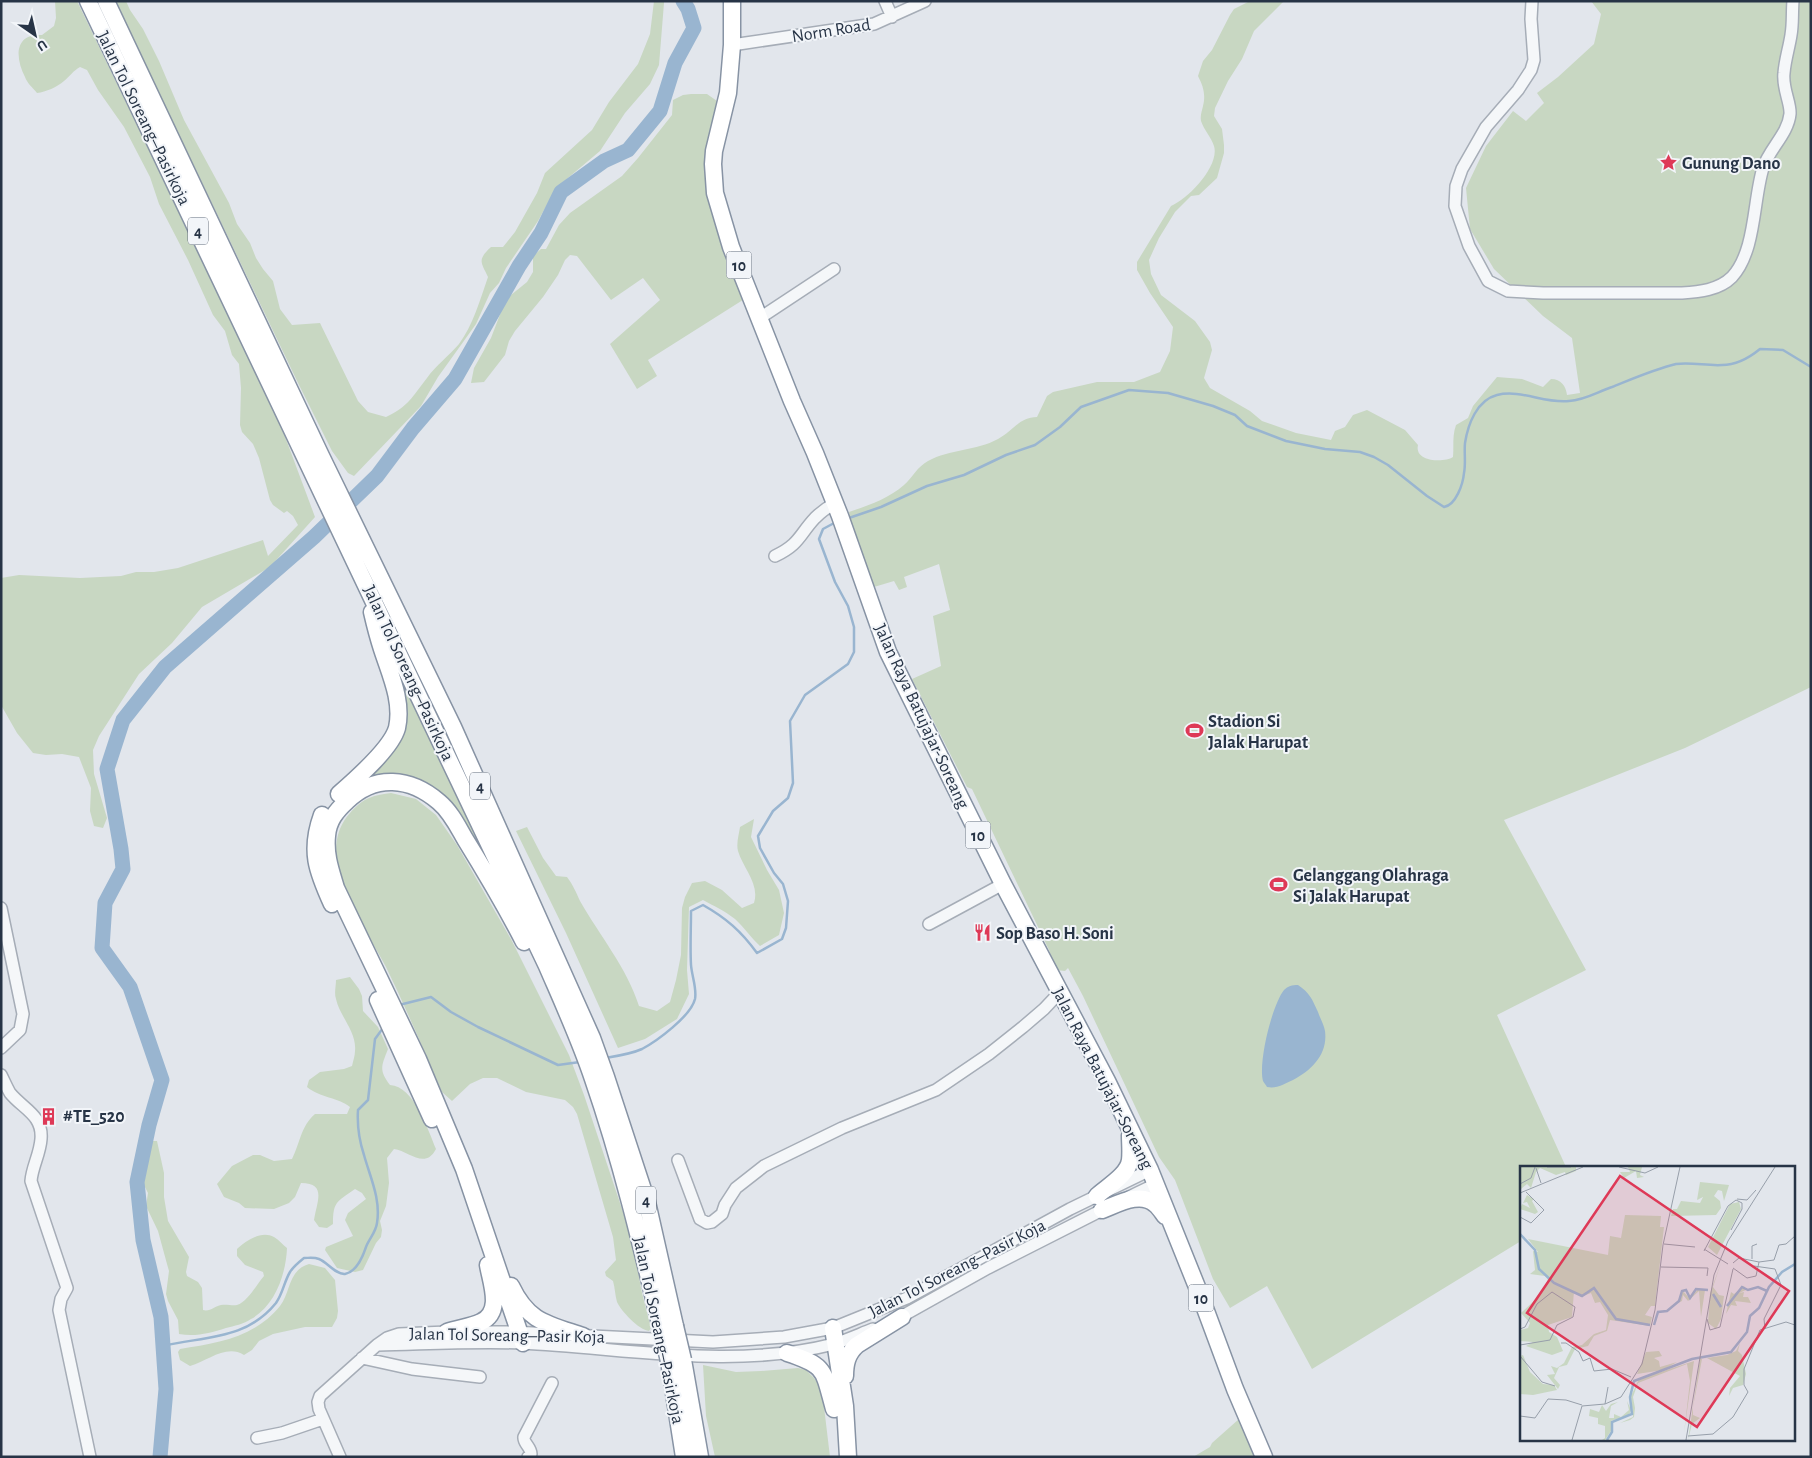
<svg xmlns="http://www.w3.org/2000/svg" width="1812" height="1458" font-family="'Alegreya Sans',sans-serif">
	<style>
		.green { fill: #c8d7c2 }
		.water { fill: #99b5d0 }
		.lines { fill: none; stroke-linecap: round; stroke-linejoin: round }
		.stream { stroke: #99b5d0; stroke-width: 2.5 }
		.river { stroke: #99b5d0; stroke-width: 15 }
		.minor-casing { stroke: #a6adb7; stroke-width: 14 }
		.highway-casing { stroke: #8793a4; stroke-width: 19 }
		.minor { stroke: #f5f7f9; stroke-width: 11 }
		.highway { stroke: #fff; stroke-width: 16 }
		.highway-bridge-casing { stroke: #8793a4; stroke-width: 19; stroke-linecap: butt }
		.highway-bridge { stroke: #fff; stroke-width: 16 }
		.labels { text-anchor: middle; stroke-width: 4; stroke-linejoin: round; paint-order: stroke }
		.shield { fill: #f2f5f9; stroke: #646e7c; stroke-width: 1 }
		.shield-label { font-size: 16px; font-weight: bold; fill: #273446 }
		.street-label { font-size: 18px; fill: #273446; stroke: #f2f5f9 }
		.poi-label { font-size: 18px; font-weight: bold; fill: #273446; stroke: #f2f5f9; text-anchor: start }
		.inset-river { fill: none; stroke: #99b5d0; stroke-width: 2.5 }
		.inset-road { fill: none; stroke: #979faa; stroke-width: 1 }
		.view { fill: #de3957; fill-opacity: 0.15; stroke: #de3957; stroke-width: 2.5 }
		.inset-edge { fill: none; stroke: #273446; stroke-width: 2.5 }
	</style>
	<rect width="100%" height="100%" fill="#e2e6ec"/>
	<!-- green -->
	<path class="green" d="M55 1H77L277 415 315 517 270 567 202 607 172 643 139 674 99 736 93 750 94 774 107 818 103 828 94 826 90 811 91 788 79 757 62 754 46 755 33 753 17 733 1 705V578L19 575 80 578 121 576 136 572H154L178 568 263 540 268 556 298 525 293 516 287 511 284 513 273 505 270 500 259 458 253 444 242 432 240 425 241 388 239 364 232 355 225 331 213 315 188 260 159 204 150 177 124 127 98 90 87 70 80 67C73 71 70 76 64 81 57 87 46 92 37 93 33 88 27 83 25 77 15 58 14 33 42 35L54 26 56 18Z
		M115 1H126L130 10 143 29 159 61 184 120 229 203 237 224 250 243 256 258 263 269 273 281 280 309 292 325 320 323 358 401 368 412 386 417C409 406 412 397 427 378 436 365 449 356 459 344 473 325 480 300 488 277 481 262 477 260 491 247H503L515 232 537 193 545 173 592 130 609 102 638 64 650 34 654 1H664V3L659 65 650 84 625 113 600 151 556 188 538 221 506 268 499 283 490 293 476 324 438 377 421 406 354 476 348 473 332 451 299 385Z
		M1250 1H1284L1254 31 1242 59 1228 81 1215 108 1214 116 1222 129 1224 145V153L1217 178 1199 195 1191 196 1175 212 1159 238 1149 260 1151 274 1161 295 1195 321 1210 342 1212 350 1204 378 1210 388 1250 411 1262 421 1296 433 1331 440 1335 431 1345 427 1353 415 1367 410 1405 430 1418 445C1414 462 1444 463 1453 457 1454 446 1452 436 1456 425L1468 418 1473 406 1497 377 1522 379 1543 387 1551 379C1561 379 1566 386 1567 395L1580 393 1572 338 1543 316 1494 269 1470 229 1466 188 1486 146 1513 111 1526 121 1544 103 1537 93 1558 77 1594 44 1601 14 1591 1H1811V687L1685 748 1504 820 1586 970 1497 1015 1566 1167H1521V1241L1312 1369 1267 1286 1230 1308 1213 1279 1175 1180 1159 1157 1083 996 1068 968 1065 971 1056 970 1049 950 972 789 967 787 912 679 941 666 933 616 950 610 939 564 904 577 907 587 899 590 894 581 874 587 853 533 849 512C869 505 888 499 904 485 913 477 917 467 928 461 950 449 976 451 998 439 1012 432 1019 417 1037 417L1047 396 1053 392 1097 382H1134L1160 372 1170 351 1173 327 1150 293 1137 270V262L1171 206C1188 199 1220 166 1214 146 1211 137 1204 130 1201 121 1200 115 1202 111 1203 106 1206 94 1203 86 1198 76L1203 61 1212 50 1230 15 1234 9Z
		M691 94H707L717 101 711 146 746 298 648 360 657 376 637 389 610 344 660 300 643 278 611 300 577 256 570 255 565 260 558 275 543 297 515 331 509 341 505 355 484 382 471 383 474 368 491 338 504 304 511 295 527 282 533 272V256L541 249H546L559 225 570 213 622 176 638 158 672 115 673 100 683 95Z
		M407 690 496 870 493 872 436 791 423 782 404 776 355 784 370 772 403 692Z
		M391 793 416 799 436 815 457 845 512 941 569 1055 584 1095 631 1236 642 1293 651 1328 649 1331C639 1330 621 1311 617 1302 615 1295 615 1288 613 1281L606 1276 605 1272 616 1260 613 1237 577 1114 573 1107 565 1100 526 1092 497 1078H483L470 1084 452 1101 442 1092C424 1051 406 1008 386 967 366 928 317 865 344 821 350 812 359 802 369 798 376 795 384 794 391 793Z
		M754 819 751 837 767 870 779 890 784 913 779 935 760 946C751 938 744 927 735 919 725 911 714 906 703 900L689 907 687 970 689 994 677 1019 645 1039 618 1048 566 933 516 831 527 827 543 858 556 876 567 877C573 885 576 892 580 901 600 936 627 968 639 1006L657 1011 670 1002 676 980 681 955 682 908 685 897 692 883 705 881 722 890 742 908 754 903C760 884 743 868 738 851 736 844 739 834 740 827Z
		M350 977 359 989 362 996 363 1011 378 1027 388 1049C381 1067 379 1070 390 1085 414 1086 428 1130 436 1149 425 1170 409 1151 394 1149L387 1158 389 1183 386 1206 380 1221 382 1230 381 1237 376 1243 363 1270 355 1272 337 1268 325 1250 326 1247 353 1236 345 1220 348 1213 366 1199 362 1193 355 1189C337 1202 333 1201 333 1224L327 1228 319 1227 314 1220C317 1201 327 1183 301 1183L295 1197 289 1203 274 1209 245 1208 239 1203 224 1197 217 1184 232 1166 253 1155H260L274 1161 292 1159C300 1143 301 1126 315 1114H347L350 1107C338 1097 320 1098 307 1087L309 1080 320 1072 344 1069 352 1066C353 1061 355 1056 355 1051 357 1032 340 1017 336 999 334 993 336 986 336 980Z
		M153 1141H157L164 1173V1197L168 1221 189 1257 186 1272 187 1276 198 1282 202 1288 203 1310C210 1312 215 1306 221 1305 227 1304 232 1306 237 1305 248 1301 257 1284 264 1276L263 1272 245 1265 237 1256V1249C246 1241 261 1230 274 1237 279 1240 283 1245 287 1248 286 1274 275 1306 251 1319 244 1324 234 1326 226 1328 210 1333 196 1337 179 1334L178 1320 168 1301 166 1294 169 1271 167 1264 158 1231 146 1206 148 1193 143 1183 144 1175 146 1168V1156Z
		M309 1264 325 1268 335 1280 338 1311 337 1318 332 1327H305L273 1334 259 1341 252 1350 244 1355C226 1344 208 1361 190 1366L180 1360 178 1352 180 1349C217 1343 254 1338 280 1306 291 1292 288 1270 309 1264Z
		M703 1365 736 1372 761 1371 798 1368 806 1370 814 1378 822 1390 830 1457H715L706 1416Z
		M1239 1419 1254 1457H1193L1210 1447 1212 1443Z"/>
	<!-- water -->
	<path class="water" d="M1298 985C1310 993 1312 999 1318 1012 1320 1018 1324 1025 1325 1031 1328 1054 1312 1070 1293 1080 1284 1084 1277 1089 1267 1087 1266 1085 1264 1083 1263 1081 1258 1063 1272 1005 1284 990 1288 986 1292 985 1298 985Z"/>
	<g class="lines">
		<!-- stream -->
		<path class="stream" d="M846 519 881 507 927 486 964 475 1006 455 1035 445 1060 427 1081 407 1129 390 1168 393 1213 406 1235 415 1247 426 1286 441 1325 449 1360 452 1374 457 1388 465 1427 496 1444 507C1456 505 1463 484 1464 473 1466 463 1464 453 1465 443 1468 424 1477 400 1497 395 1521 389 1545 404 1569 401 1585 400 1597 392 1612 387 1632 379 1655 369 1676 364 1692 362 1707 366 1722 365 1736 365 1749 358 1760 349L1783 350 1811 367
			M399 1005 431 997 451 1012 478 1027 558 1065 580 1062
			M605 1058C617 1056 631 1054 642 1049 657 1041 691 1016 695 999 697 988 692 977 691 965 690 947 691 929 691 911L703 905C726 918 741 931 757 953L782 939 786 928 788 901 783 884 774 873 760 848 758 836 773 811 788 798 793 783 790 721 805 695 848 664 854 652V627L848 606 835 582 819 539 823 529 836 522
			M163 1346C205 1336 246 1340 276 1303 283 1293 284 1282 290 1272 293 1267 299 1262 304 1258 309 1258 314 1257 319 1259 327 1262 336 1275 345 1274 356 1272 363 1256 366 1247 369 1239 376 1232 377 1223 381 1199 370 1177 364 1155 359 1140 357 1126 358 1110L368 1100 375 1039 383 1028"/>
		<!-- river -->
		<path class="river" d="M160 1457 166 1389 161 1317 143 1240 137 1182 149 1125 162 1080 130 987 102 948 105 903 123 869 121 849 107 769 123 720 165 667 314 537 377 476 413 428 455 379 519 266 541 233 561 192 604 161 628 150 660 111 675 63 694 28 688 9 683 1"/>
		<defs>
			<path id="minor" d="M885 1 892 17
				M1532 1 1531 19 1534 60 1531 70 1518 90 1486 127 1462 169 1456 186 1455 206 1469 246 1488 281 1508 291 1543 293H1682C1699 292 1719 290 1732 277 1756 251 1753 200 1763 168 1769 149 1788 134 1790 114 1791 103 1782 88 1784 73 1785 60 1789 48 1791 35 1793 24 1792 13 1793 1
				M732 45 874 24 925 1
				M760 318 834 269
				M775 556C800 544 799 535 815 518 821 512 828 507 835 503
				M1 908 23 1014 20 1030 1 1048
				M929 924 1003 884
				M1 1075C4 1081 7 1088 10 1093 23 1109 43 1115 41 1139 40 1154 32 1167 31 1181L67 1288 61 1299 59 1310 90 1457
				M678 1160 700 1219 707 1223 712 1222 722 1214 725 1205 736 1188 764 1166 842 1128 936 1090 989 1054 1023 1027 1044 1009 1060 992
				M1129 1197 1156 1184
				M897 1319 988 1268 1108 1207
				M378 1345C426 1344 474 1341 522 1343 626 1348 731 1370 834 1344 847 1340 860 1334 873 1329
				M362 1358 412 1369 480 1377
				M257 1438 282 1433 323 1419
				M340 1457 319 1409 318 1402 320 1396 377 1345 387 1338 399 1334 447 1332H512L713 1342 784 1337 833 1328 907 1298 1070 1209 1150 1170
				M528 1457 531 1454C531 1447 523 1443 524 1437L552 1383"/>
			<path id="highway" d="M88 1 547 966C563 1003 580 1040 593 1079 621 1160 641 1244 661 1328
				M106 1 321 456 453 727 592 1038 606 1077 647 1202 675 1326
				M732 1V45L728 93 714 151 713 164 715 193 731 247 792 401 815 453 840 516 888 652 1003 884 1107 1081 1150 1170 1199 1292 1235 1389 1264 1457
				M339 794C355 780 391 749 397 728 403 701 390 674 382 649 378 637 375 625 372 612
				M322 815C309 851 317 871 332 904
				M378 1000 432 1119
				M1097 1196C1108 1186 1128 1175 1130 1160 1131 1152 1130 1143 1130 1135
				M1102 1210C1118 1204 1140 1191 1155 1204 1159 1207 1162 1212 1165 1216
				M511 1286C528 1322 547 1324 583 1336
				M833 1328 845 1406 848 1457
				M447 1332C458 1328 471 1327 481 1322 503 1312 491 1283 488 1265
				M523 1343 464 1169 418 1059 336 888C331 871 325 855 327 836 328 821 336 811 347 801 375 774 410 777 439 802 451 812 458 827 465 839 486 873 506 907 524 942
				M787 1353C827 1366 823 1370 834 1409
				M683 1360 700 1457
				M669 1361 684 1457
				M845 1376C845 1364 847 1354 857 1345L902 1317"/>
		</defs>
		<!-- minor casing -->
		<use href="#minor" class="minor-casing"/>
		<!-- highway casing -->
		<use href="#highway" class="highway-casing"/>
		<!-- minor -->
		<use href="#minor" class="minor"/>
		<!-- highway -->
		<use href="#highway" class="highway"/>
		<defs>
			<path id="highway-bridge" d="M675 1326 683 1360
				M661 1328 669 1361"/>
		</defs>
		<!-- highway-bridge casing -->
		<use href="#highway-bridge" class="highway-bridge-casing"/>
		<!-- highway-bridge -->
		<use href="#highway-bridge" class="highway-bridge"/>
	</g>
	<!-- icons -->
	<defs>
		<symbol id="sight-bare" viewBox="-9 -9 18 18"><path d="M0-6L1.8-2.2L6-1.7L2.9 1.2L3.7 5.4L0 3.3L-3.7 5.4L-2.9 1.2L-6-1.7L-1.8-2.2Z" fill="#de3957" stroke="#f2f5f9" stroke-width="2.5" paint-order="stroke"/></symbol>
		<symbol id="stadium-bare" viewBox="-9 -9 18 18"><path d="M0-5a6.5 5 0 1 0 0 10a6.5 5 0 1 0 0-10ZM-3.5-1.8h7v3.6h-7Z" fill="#de3957" stroke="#f2f5f9" stroke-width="2.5" paint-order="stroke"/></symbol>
		<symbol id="restaurant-bare" viewBox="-9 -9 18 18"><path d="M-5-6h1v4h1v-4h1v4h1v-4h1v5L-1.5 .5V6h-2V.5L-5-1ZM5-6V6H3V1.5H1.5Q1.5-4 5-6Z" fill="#de3957" stroke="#f2f5f9" stroke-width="2.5" paint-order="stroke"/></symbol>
		<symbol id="building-bare" viewBox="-9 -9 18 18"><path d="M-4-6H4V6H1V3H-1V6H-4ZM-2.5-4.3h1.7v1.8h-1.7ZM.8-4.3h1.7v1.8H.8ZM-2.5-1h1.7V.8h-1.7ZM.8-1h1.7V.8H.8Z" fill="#de3957" stroke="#f2f5f9" stroke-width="2.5" paint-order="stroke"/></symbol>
	</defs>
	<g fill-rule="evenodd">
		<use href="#sight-bare" x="1656" y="150" width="25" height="25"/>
		<use href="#stadium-bare" x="1182" y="718" width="25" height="25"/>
		<use href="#stadium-bare" x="1266" y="872" width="25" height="25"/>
		<use href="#restaurant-bare" x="970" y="920" width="25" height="25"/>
		<use href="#building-bare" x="36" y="1104" width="25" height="25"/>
	</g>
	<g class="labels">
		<!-- shield labels -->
		<g class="shield">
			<rect x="188" y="217.5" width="20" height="27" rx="4"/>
			<rect x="726.5" y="251.5" width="25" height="27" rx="4"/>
			<rect x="470" y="772.5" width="20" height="27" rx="4"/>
			<rect x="965.5" y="821.5" width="25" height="27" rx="4"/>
			<rect x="636" y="1186.5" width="20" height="27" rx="4"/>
			<rect x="1188.5" y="1284.5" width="25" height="27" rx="4"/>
		</g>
		<g class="shield-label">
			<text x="198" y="237">4</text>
			<text x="739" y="271">10</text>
			<text x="480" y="792">4</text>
			<text x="978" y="841">10</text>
			<text x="646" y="1206">4</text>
			<text x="1201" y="1304">10</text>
		</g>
		<!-- street labels -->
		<g class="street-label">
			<text transform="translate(831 30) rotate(-9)" y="6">Norm Road</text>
			<text transform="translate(144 118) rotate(64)" y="6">Jalan Tol Soreang–Pasirkoja</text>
			<text transform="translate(409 673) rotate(65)" y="6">Jalan Tol Soreang–Pasirkoja</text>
			<text transform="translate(922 716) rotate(65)" y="6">Jalan Raya Batujajar-Soreang</text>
			<text transform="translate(1103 1078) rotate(63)" y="6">Jalan Raya Batujajar-Soreang</text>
			<text transform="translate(957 1268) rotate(-27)" y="6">Jalan Tol Soreang–Pasir Koja</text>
			<text transform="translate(659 1330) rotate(78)" y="6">Jalan Tol Soreang–Pasirkoja</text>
			<text transform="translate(507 1335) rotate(1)" y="6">Jalan Tol Soreang–Pasir Koja</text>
		</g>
		<!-- poi labels -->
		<g class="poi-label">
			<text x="1682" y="169">Gunung Dano</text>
			<text x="1208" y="727">Stadion Si<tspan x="1208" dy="21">Jalak Harupat</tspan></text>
			<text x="1293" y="881">Gelanggang Olahraga<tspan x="1293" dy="21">Si Jalak Harupat</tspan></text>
			<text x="996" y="939">Sop Baso H. Soni</text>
			<text x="63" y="1122">#TE_520</text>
		</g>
	</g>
	<!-- overview -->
	<g transform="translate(1520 1166)">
		<rect width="275" height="275" fill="#e2e6ec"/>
		<path d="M0 1H62H56V5L46 9 45 6 36 9 20 2 16 6 11 22 7 18 1 23ZM108 1H122L120 9 124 11 117 12 116 5 104 12 100 6H110ZM180 16 209 19 204 35 202 25 198 24 194 30 200 35 201 42 196 49 151 50 153 43H157L161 35 180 37 183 31 177 34ZM7 29 14 33 12 35 18 46 15 48 0 43 2 38 10 42 7 36 3 37ZM219 36 221 43 197 89 188 81 210 38ZM105 49 141 50 140 61H144L135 140H131L125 149 132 151 130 160 90 154 87 165 74 170 68 180 55 183 47 199 39 201 34 212 40 219 38 223 27 209 35 208 31 200 37 202 44 197 52 181 62 179 74 168 86 164 88 149 80 136 75 137 71 127 61 131 54 125 52 151 28 159 29 166 37 171 43 185 32 189 6 180 13 176 0 175V164L8 162 10 157 1 147 20 129 28 114 25 110 10 108 15 104 13 85 18 86 8 73 88 89 90 70 101 72ZM201 97 193 121 199 129 204 130 201 153 196 163 188 157 190 127ZM224 120 226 124 219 127 224 126 223 131H228L231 137 215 135 217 140 211 139 206 148 211 126 214 128ZM178 123 185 124 181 151 179 125 168 135 163 129 162 135 158 137 163 125 170 133ZM220 177 218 185 222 189 226 208 223 219 213 222 209 230 210 222 220 210 187 192 182 193 173 241V249L180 252 172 258 168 274 180 193 207 189 216 185ZM139 185 142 190 134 192 139 195 140 201 157 196 143 204 117 208 126 186ZM3 189 10 206 23 218 34 219 37 224 13 229 0 228V190ZM174 195 164 267 170 215 167 198 118 217 113 231 115 242 114 251 110 254 100 257 113 251 111 230 119 213ZM107 235 111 244 109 249 91 255V265L85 274H82L85 272V260L78 258V252L69 250 70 243 79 246 82 239 86 245 91 238 98 236 91 240 89 252H94V248L101 251 109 244Z" fill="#c8d7c2"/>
		<path class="inset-river" d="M0 68 15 84 19 103 34 117 62 130 74 122 96 153 130 159M193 128 201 141M207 140 222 121 228 124 238 121 247 125M134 159 138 146 147 145 159 135 162 125 166 124 170 132 176 123 188 124M87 274 92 266V256L112 248 110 231 114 215 172 193 211 186 227 166 230 150 239 142 249 121 262 106 275 98"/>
		<path class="inset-road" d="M27 1H51M99 1 125 7 138 1M16 2 21 17M0 18 11 12 15 1M0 27 63 1M217 33 227 34 236 24M0 51 11 57 24 44 6 26M144 78 175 81M184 83 208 98M184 85 208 40 216 34 222 37V43L211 64M232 93V80L237 78M213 97 219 92 239 96M234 100 255 103 261 119 244 153 245 163M141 101 188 102 187 110M213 102 227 112M227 112 236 110 239 96 254 94 259 79 266 78 275 70M187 153 190 164 200 161 213 103M0 163 5 161 17 138 32 126 55 141 53 151 37 159 30 174 0 179M41 177H46L59 186 63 195 70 192 74 205 92 203 111 211M0 190 22 216 35 220M85 238 88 221M0 250 15 252 28 233 46 234 62 239M168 270 193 268 213 251 228 226 224 219V203L240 164 266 156 275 159M52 274 62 240 85 238 101 231 122 198 135 144 143 79 160 1M166 274 194 109 208 75 255 1"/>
		<path class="view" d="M100 10 269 125 177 261 7 147Z"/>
		<rect width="275" height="275" class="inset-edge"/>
	</g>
	<!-- border -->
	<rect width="1812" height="1458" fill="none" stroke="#273446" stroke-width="5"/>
	<!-- north arrow -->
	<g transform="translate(35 35) rotate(146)" stroke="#f2f5f9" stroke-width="4" paint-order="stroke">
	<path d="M0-4L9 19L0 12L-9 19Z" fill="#273446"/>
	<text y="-8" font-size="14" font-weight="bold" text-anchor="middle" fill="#273446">U</text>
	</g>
</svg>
